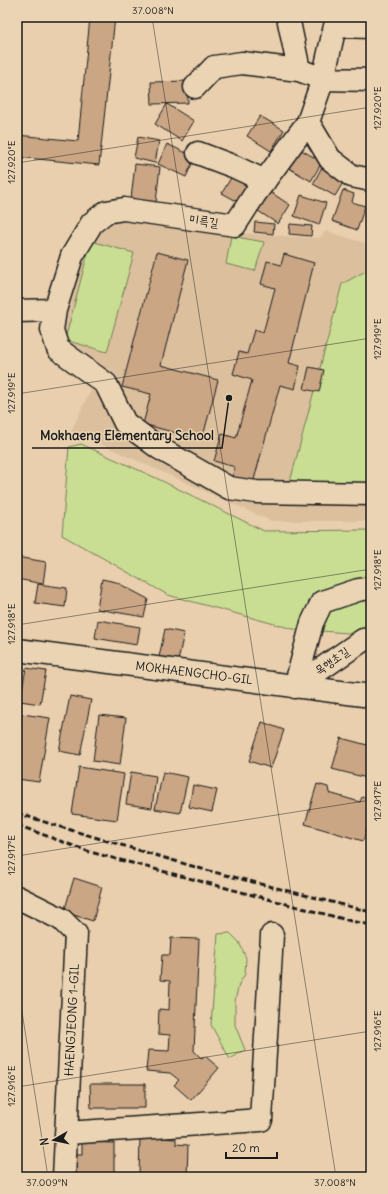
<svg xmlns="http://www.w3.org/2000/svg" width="388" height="1194" font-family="Delius,'Poor Story',sans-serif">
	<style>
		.built { fill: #dcc09e }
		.green { fill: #cade93; stroke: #737d58 }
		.building { fill: #caa685; stroke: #1c1c1c }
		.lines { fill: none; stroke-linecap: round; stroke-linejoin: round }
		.minor-casing { stroke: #1c1c1c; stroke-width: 25 }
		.minor { stroke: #ead4b3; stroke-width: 22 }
		.rail { stroke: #1c1c1c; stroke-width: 3; stroke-dasharray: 6 3; stroke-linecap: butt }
		.ticks { fill: none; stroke: #1c1c1c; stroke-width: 1; stroke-opacity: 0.45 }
		.labels { text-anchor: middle; stroke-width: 3; stroke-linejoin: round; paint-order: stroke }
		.street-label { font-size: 12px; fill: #1c1c1c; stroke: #ead4b3 }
		.leader { fill: none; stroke: #1c1c1c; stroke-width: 1.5 }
		.callout-dot { fill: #1c1c1c; stroke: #ead4b3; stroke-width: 1.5 }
		.callout-label { font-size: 13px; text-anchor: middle; font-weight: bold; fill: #1c1c1c; stroke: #ead4b3; stroke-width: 3; stroke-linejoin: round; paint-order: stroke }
		.neatline { fill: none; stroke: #1c1c1c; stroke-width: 1.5 }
		.ticks-label { font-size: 10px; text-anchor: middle; fill: #1c1c1c }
	</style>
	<rect width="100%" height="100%" fill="#e9cfad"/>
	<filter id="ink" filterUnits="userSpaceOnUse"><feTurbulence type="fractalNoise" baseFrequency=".025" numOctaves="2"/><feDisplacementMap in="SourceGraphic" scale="8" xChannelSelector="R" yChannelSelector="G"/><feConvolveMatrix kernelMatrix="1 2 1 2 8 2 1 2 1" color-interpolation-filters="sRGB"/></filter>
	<g filter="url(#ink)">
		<!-- built -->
		<path class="built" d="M113 217 236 233 319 238 326 231 371 245V521H271L71 431 103 365 63 343 58 322 83 236Z"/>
		<!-- green -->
		<path class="green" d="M231 236 264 242 255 271 226 264Z
			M91 241 134 253 107 352 65 340Z
			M371 268V488L289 486 342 284Z
			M81 444 156 478 264 531 371 530V630L349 633 293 629 168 595 62 535 69 447Z
			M230 933 239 942 246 958 245 974 239 984 235 1001V1025L245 1050 230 1059 211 1025 218 934Z"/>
		<!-- building -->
		<path class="building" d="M90 17H115L99 165 17 157V135L78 141Z
			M187 81 188 103 152 104 151 82Z
			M167 104 194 121 182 141 155 124Z
			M260 116 284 130 271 151 247 136Z
			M138 137 159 141 155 163 134 158Z
			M167 144 195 157 186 177 158 164Z
			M298 148 322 162 311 181 287 167Z
			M135 164 160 167 156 202 131 199Z
			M322 167 345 179 335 196 313 184Z
			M235 171 255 183 242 204 222 193Z
			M264 188 290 205 278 224 252 207Z
			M343 190 354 194 352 202 365 206 357 230 332 221Z
			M301 195 326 203 319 225 294 216Z
			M255 222 274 224 273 234 254 232Z
			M290 224 312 226 311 236 289 234Z
			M157 252 188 260 161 365 218 380 202 440 143 424 151 394 122 387Z
			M284 254 314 263 289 363 300 366 295 389 280 385 252 487 231 481 235 467 214 461 222 434 236 438 252 380 233 374 239 352 247 354 254 330 263 333 275 288 261 284 267 261 281 265Z
			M309 367 324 370 319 392 304 389Z
			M17 557 46 562 43 584 17 579Z
			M102 579 116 582 148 599 144 617 97 609Z
			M38 584 67 588 65 607 35 603Z
			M98 620 140 627 137 645 95 638Z
			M165 629 184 633 178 661 159 657Z
			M26 668 46 671 40 704 20 701Z
			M70 696 91 700 80 755 59 751Z
			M22 714 50 718 39 782 17 779V748Z
			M99 715 126 718 120 765 93 761Z
			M262 722 284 730 271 768 249 761Z
			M341 738 371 746V779L332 769Z
			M79 767 124 774 117 820 72 814Z
			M131 772 156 776 152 808 126 804Z
			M163 772 188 777 180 813 155 809Z
			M317 784 328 787 329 793 360 802 362 797 371 799V829L367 828 363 841 305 824Z
			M193 785 217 790 212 812 189 807Z
			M74 878 102 887 93 921 64 912Z
			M171 938 199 939 194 1051 202 1059 205 1056 219 1068 191 1100 174 1085 179 1080 170 1073 146 1071 148 1050 169 1051 170 1035 158 1034 159 1009 169 1010 170 981 160 980 162 955H170Z
			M90 1084H145V1108H91Z
			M140 1137 176 1139V1144L188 1145 187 1177H139Z
			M82 1142 114 1143V1177H74L75 1154H82Z"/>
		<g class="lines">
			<defs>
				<path id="minor" d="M288 17 299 70
					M195 87 214 67 242 63 299 70 323 79 371 80
					M308 122 330 159 352 176 371 180
					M198 153 235 167 265 181
					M55 310 52 330 58 349 106 384 125 423 159 448 229 488 256 492 371 494
					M17 311 55 310 72 256 92 223 106 212 124 209 235 225 255 194 308 122 323 79 335 26 371 27
					M17 650 371 696
					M295 687 312 623 322 602 358 590 371 588
					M295 687 363 640 371 639
					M17 897 61 919 76 934 64 1177
					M66 1133 261 1120 272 935"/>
			</defs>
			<!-- minor casing -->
			<use href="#minor" class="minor-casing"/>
			<!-- minor -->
			<use href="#minor" class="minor"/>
			<!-- rail -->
			<path class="rail" d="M17 813 54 825 202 869 371 912
				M17 825 90 852 351 921 371 925"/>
		</g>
	</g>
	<!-- ticks -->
	<path class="ticks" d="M152 17 336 1177M17 163 371 107M17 394 371 338M17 625 371 569M17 856 371 800M17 980 48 1177M17 1087 371 1031"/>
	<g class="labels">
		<!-- street labels -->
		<g class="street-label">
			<text transform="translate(204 221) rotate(8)" y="4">미륵길</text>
			<text transform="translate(332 661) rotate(-35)" y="4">목행초길</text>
			<text transform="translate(194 673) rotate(7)" y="4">MOKHAENGCHO-GIL</text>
			<text transform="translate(72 1020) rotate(-87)" y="4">HAENGJEONG 1-GIL</text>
		</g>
	</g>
	<!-- callouts -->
	<path class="leader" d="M229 398L222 448H32"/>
	<circle class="callout-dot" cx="229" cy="398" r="4"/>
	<g class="callout-label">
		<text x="127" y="440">Mokhaeng Elementary School</text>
	</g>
	<!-- margin -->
	<rect width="388" height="1194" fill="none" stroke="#ead4b3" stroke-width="44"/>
	<!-- north arrow -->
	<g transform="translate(54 1140) rotate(261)" stroke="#ead4b3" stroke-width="3" paint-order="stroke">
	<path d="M0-3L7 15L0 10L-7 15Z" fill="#1c1c1c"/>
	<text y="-6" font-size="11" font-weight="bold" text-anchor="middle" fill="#1c1c1c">N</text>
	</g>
	<!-- scale -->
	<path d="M226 1152v6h51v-6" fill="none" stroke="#1c1c1c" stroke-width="2"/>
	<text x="232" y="1152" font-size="12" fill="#1c1c1c" stroke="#ead4b3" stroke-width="3" paint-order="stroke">20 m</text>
	<rect x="22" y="22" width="344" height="1150" class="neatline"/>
	<g class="ticks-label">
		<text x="153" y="14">37.008°N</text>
		<text transform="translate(377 108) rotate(-90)" y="4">127.920°E</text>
		<text transform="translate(11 162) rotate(-90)" y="4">127.920°E</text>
		<text transform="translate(377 339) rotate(-90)" y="4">127.919°E</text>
		<text transform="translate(11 393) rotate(-90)" y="4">127.919°E</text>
		<text transform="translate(377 570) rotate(-90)" y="4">127.918°E</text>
		<text transform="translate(11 624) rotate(-90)" y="4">127.918°E</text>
		<text transform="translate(377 801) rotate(-90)" y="4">127.917°E</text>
		<text transform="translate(11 855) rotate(-90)" y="4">127.917°E</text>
		<text transform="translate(377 1031) rotate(-90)" y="4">127.916°E</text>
		<text transform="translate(11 1086) rotate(-90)" y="4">127.916°E</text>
		<text x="47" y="1186">37.009°N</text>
		<text x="335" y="1186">37.008°N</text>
	</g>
</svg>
